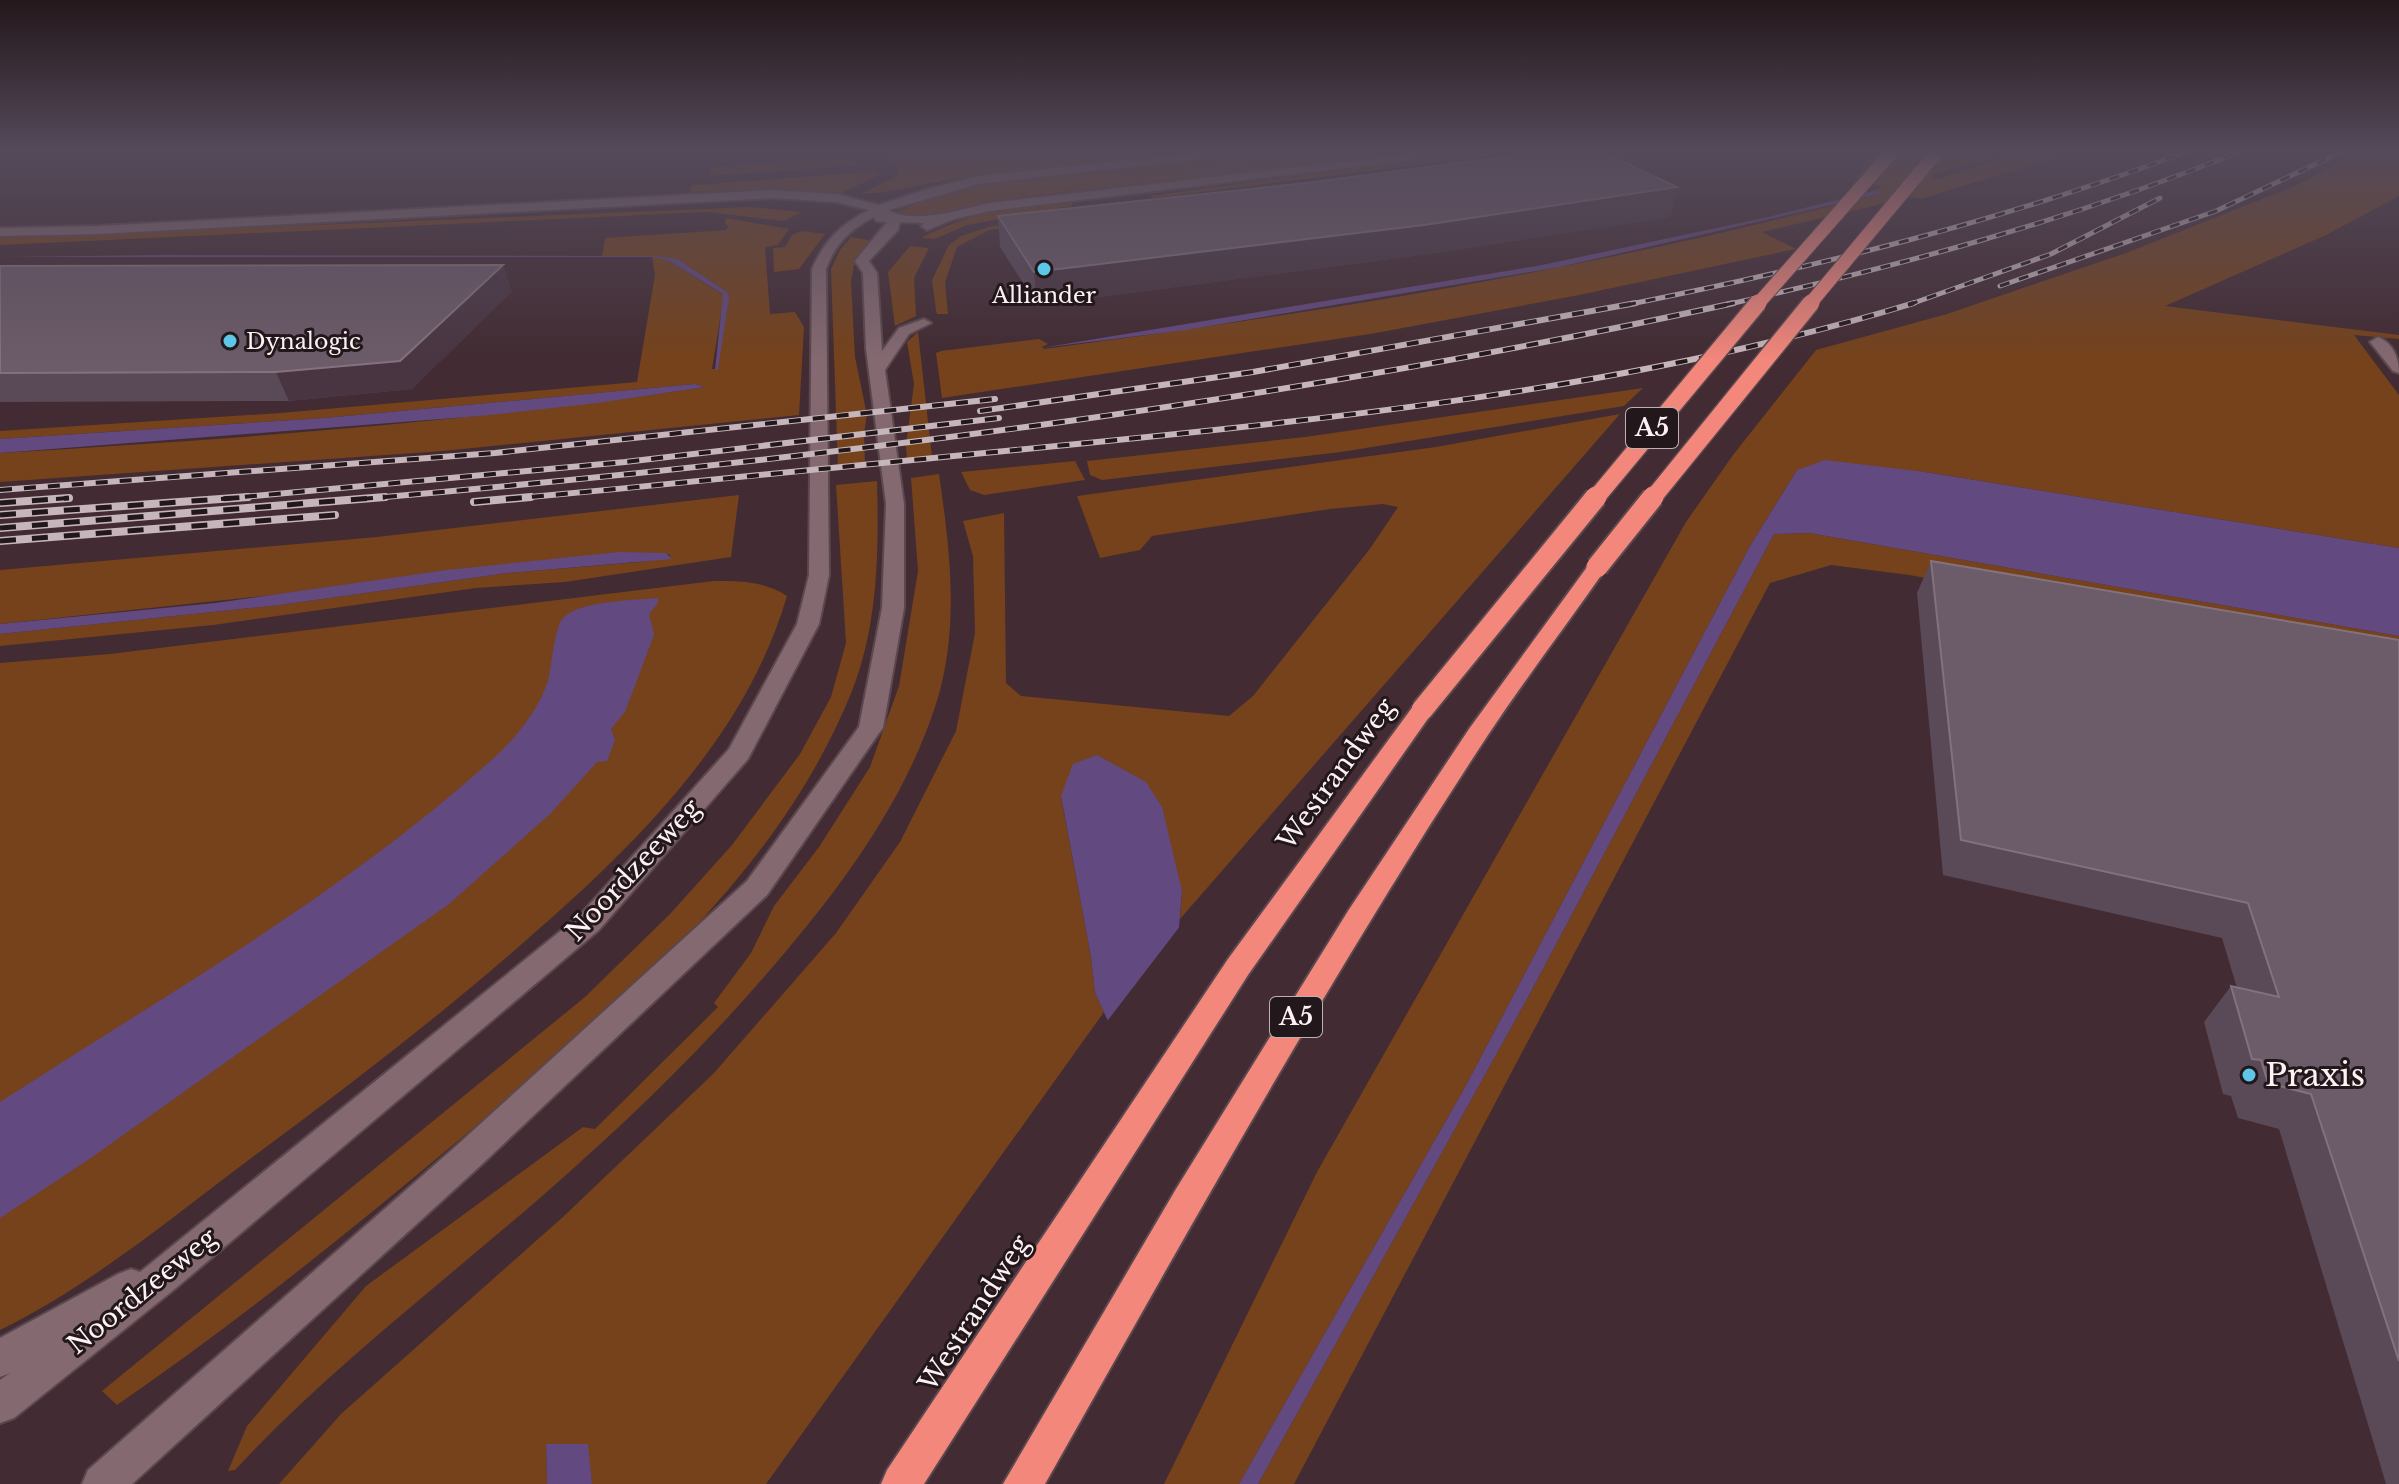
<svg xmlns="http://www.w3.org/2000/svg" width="2399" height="1484" font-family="'Libre Baskerville',serif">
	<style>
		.green { fill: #75421b; fill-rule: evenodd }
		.water { fill: #62497f }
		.pier { fill: #422b32 }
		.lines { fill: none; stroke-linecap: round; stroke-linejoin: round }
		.stream { fill: #62497f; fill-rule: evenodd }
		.street-casing { stroke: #5b484e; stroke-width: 4 }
		.secondary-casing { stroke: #5b484e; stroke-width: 4 }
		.highway-casing { stroke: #5b484e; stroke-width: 4 }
		.street { fill: #846970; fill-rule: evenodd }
		.secondary { fill: #846970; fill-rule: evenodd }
		.highway { fill: #f3877b; fill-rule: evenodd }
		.rail-far2-casing { stroke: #c6b6bb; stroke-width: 5 }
		.rail-far1-casing { stroke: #c6b6bb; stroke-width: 6 }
		.rail-casing { stroke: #c6b6bb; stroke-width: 8 }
		.rail-far2 { stroke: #22171a; stroke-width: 3; stroke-dasharray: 10; stroke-linecap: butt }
		.rail-far1 { stroke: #22171a; stroke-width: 4; stroke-dasharray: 12; stroke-linecap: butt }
		.rail { stroke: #22171a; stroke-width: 5; stroke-dasharray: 16; stroke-linecap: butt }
		.highway-bridge-far2-casing { stroke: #5b484e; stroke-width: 15; stroke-linecap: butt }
		.highway-bridge-far1-casing { stroke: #5b484e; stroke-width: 20; stroke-linecap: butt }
		.highway-bridge-casing { stroke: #5b484e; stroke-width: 25; stroke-linecap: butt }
		.highway-bridge-far2 { stroke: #f3877b; stroke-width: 13 }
		.highway-bridge-far1 { stroke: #f3877b; stroke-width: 17 }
		.highway-bridge { stroke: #f3877b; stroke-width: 21 }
		.wall { fill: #5a4957 }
		.shaded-wall { fill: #493541 }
		.building { fill: #6c5b68; stroke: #83727e; stroke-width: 2 }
		.poi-dot { fill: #5dc7e8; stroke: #22171a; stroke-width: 3 }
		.labels { text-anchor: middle; stroke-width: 6; stroke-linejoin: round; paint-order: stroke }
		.far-poi-label { font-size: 22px; fill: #fef1f4; stroke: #22171a }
		.shield { fill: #22171a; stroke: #bcb0b3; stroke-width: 2 }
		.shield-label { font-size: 24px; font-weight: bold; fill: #fef1f4 }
		.street-label { font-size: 26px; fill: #fef1f4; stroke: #22171a }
		.near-poi-label { font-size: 32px; fill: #fef1f4; stroke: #22171a; text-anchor: start }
	</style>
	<rect width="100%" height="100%" fill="#422b32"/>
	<!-- green -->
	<path class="green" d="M882 153H1185L981 174 885 192 861 194 897 176 898 171 894 163Z
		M1258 153H1404L1020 197 931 214 901 215 896 212 926 199 992 183Z
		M1469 153H1512L1153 198 1150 196Z
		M1530 153H1557L989 230 957 247 945 282 948 314H937L936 310 932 280 949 245 961 236 989 227 1053 215 1345 180Z
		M1876 153H2003L1930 176 1938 179 2019 153H2068L1921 199 1911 197 1762 232 1796 249 1579 295 1376 333 942 398 936 353 941 351 1039 339 1048 344 1042 347 1044 349C1255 321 1467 289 1676 243 1745 228 1813 210 1882 194L1873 191 1882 187 1855 178Z
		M2357 153H2399V196L2326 235 2165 306 2399 335V339L2354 335 2399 395V548L1925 472 1797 470 1750 546 1464 1089 1239 1484H1164L1317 1172 1686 522 1733 455 1816 350 1947 314 2126 253 2295 186Z
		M851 158 859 165 708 176 711 167Z
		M874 171H879V175L840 194 766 189 691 192 692 185H698Z
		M1072 202V206L967 225 935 239 921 238C969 212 1019 205 1072 202Z
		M751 207 802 212 783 221 708 212 0 245V238Z
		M726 218 789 229 778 245 765 247 770 314 795 312 804 327 799 415 443 451 0 482V453C235 439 472 422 705 387L695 384 324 418 0 439V431L281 413 637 382 655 275 652 256 602 257 605 238 726 230 729 226 725 224ZM656 256 678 259 727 292 717 369H712L724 295 669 261Z
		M802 231 825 234 799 269 774 272 773 248 785 247 792 235Z
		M851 237 874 241 854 265 851 281 855 357 867 415 864 433 865 466 838 469 831 269 840 250Z
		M910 246 929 248 914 278 916 316 895 326 888 272Z
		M918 332 932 457 907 460 906 445 914 384 907 342Z
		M1643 388 1624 406 1341 452 1102 480 1090 475 1087 461 1305 437Z
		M1620 414 1180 919 1182 891 1061 797 1091 957 1095 993 1104 1012 766 1484H592L587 1444H546L547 1484H279L341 1414 564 1216 714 1073 836 933 900 842 956 731 975 633 973 556 963 521 1004 513 1006 683 1021 696 1229 716 1253 696 1369 550 1398 507 1383 504 1330 509 1152 536 1140 550 1100 558 1077 496 1436 447Z
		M1075 461 1085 480 984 495 970 490 961 472Z
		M939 474C950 550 960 629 936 704 907 795 848 878 787 950 723 1027 651 1099 576 1166 463 1268 339 1358 235 1470L228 1471 247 1426 366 1286 583 1127 595 1129 718 1007 714 1003 751 953 774 906 819 847 870 767 899 686 918 571 911 478Z
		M877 481C879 552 878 625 852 691 776 880 611 1013 459 1140 348 1233 236 1323 117 1405L102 1391 585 997 670 914 732 845 800 754 831 697 846 643 836 485Z
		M739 495 731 557 565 582 476 588 213 625 0 646V634L280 605 507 573 640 562 671 556 666 553 0 624V570L377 537Z
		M1809 533 2399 636V659L1909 575 1831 565 1770 583 1294 1484H1258L1527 999 1774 534Z
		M714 581C740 581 764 581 787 596 744 743 627 853 515 950 431 1023 343 1090 254 1156 172 1217 92 1285 0 1330V663L110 654Z"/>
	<!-- water -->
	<path class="water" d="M1873 191 1884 193 1560 267 1186 330 1041 348 1542 265 1768 217Z
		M164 255 657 256 678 259 727 292 729 298 718 369 715 370 723 294 669 261 656 257H0Z
		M695 384 705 387 597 403 480 416 0 453V439L324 418Z
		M1825 460 1925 472 2399 548V636L1809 533 1774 534 1527 999 1258 1484H1239L1464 1089 1750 546 1797 470Z
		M619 552 666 553 672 559 507 573 280 605 0 634V624L215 603 447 570Z
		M658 598V603L649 614 654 635 625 712 611 729 615 740 607 761 597 762 550 814 449 904 88 1160 0 1218V1102C168 993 348 891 497 755 519 734 538 710 548 681 552 666 554 626 564 617 581 601 634 600 658 598Z
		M1097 755 1146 782 1162 807 1182 891 1174 988 1115 1036 1095 993 1091 957 1061 796 1073 764Z
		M546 1444H588L592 1484H547Z"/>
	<!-- pier -->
	<path class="pier" d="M1184 921 1177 990 1118 1040H1113L1105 1024Z"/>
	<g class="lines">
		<!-- stream -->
		<path class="stream" d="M1326 153H1340L1286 162 1283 160Z
			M1247 163 1249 166 1185 174 1182 172Z"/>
		<defs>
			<path id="street" d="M2378 337C2393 343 2399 358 2399 373L2393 371 2370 342Z"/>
			<path id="secondary" d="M1194 153H1230L1224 156 979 184 889 210C912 225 964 209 990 203L1416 153H1449L1443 156 990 211 954 219 927 230 921 226 924 223 900 222 898 230 869 261 877 273 882 351 899 328 924 319 931 323 909 334 885 370 904 504V608L883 728 879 733 767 895 479 1167 132 1484H82L88 1470 455 1147 747 881 859 727 882 608 886 504 866 349 863 273 855 261 887 222 876 221 874 217C850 229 835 244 826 269L829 575 819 624 748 759 599 930 176 1288 14 1418 0 1423V1380L10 1373 0 1377V1338L118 1274 131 1269 140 1272 150 1264 579 916 729 749 797 624 809 575 812 269C824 241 841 224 869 210L836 202 773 198 98 234 0 236V228L98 226 773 190 836 194 879 205 931 188 979 176Z"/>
			<path id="highway" d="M1597 561 1607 567C1568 623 1526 678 1488 735 1329 977 1188 1231 1045 1484H1003L1176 1189 1348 911 1469 729 1590 563Z
				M1422 703 1430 705 1434 710 1248 975 924 1484H881L887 1470 1228 959 1414 705Z"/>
		</defs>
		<!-- street casing -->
		<use href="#street" class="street-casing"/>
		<!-- secondary casing -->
		<use href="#secondary" class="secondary-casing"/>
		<!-- highway casing -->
		<use href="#highway" class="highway-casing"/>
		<!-- street -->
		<use href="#street" class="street"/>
		<!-- secondary -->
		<use href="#secondary" class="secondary"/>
		<!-- highway -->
		<use href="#highway" class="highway"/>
		<defs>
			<path id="rail-far2" d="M2000 286 2216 211 2339 153
				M1626 305C1816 267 2002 221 2183 153
				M1725 305C1900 266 2070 220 2236 153
				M1908 305 2051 254 2160 198"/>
			<path id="rail-far1" d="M980 411 1253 372 1636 303
				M0 490 495 453 995 399
				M56 499 69 498
				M221 499 625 462 999 418
				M361 499C822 460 1283 402 1734 303
				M508 499C698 482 888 462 1077 444 1359 416 1643 386 1914 303"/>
			<path id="rail" d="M474 502 531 497
				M0 503 69 498
				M0 515 248 497
				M0 528 385 497
				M0 541 335 515"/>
		</defs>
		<!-- rail-far2 casing -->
		<use href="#rail-far2" class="rail-far2-casing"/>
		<!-- rail-far1 casing -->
		<use href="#rail-far1" class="rail-far1-casing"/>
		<!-- rail casing -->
		<use href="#rail" class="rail-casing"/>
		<!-- rail-far2 -->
		<use href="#rail-far2" class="rail-far2"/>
		<!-- rail-far1 -->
		<use href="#rail-far1" class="rail-far1"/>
		<!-- rail -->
		<use href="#rail" class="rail"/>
		<defs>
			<path id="highway-bridge-far2" d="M1757 305 1891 153
				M1809 305 1936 153"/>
			<path id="highway-bridge-far1" d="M1595 499 1758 303
				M1652 499 1811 303"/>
			<path id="highway-bridge" d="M1597 567 1653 497
				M1422 710 1596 497"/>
		</defs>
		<!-- highway-bridge-far2 casing -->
		<use href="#highway-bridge-far2" class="highway-bridge-far2-casing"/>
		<!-- highway-bridge-far1 casing -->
		<use href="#highway-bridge-far1" class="highway-bridge-far1-casing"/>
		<!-- highway-bridge casing -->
		<use href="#highway-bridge" class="highway-bridge-casing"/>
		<!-- highway-bridge-far2 -->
		<use href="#highway-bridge-far2" class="highway-bridge-far2"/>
		<!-- highway-bridge-far1 -->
		<use href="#highway-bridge-far1" class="highway-bridge-far1"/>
		<!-- highway-bridge -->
		<use href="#highway-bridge" class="highway-bridge"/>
	</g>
	<!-- wall -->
	<path class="wall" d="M1677 187 1670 217 1421 255 1037 305 1000 247 998 216Z
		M0 266 512 291 412 389 289 401 0 402Z
		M1931 561 2399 640V1484H2386L2279 1129 2238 1118 2231 1096 2223 1094 2204 1022 2231 986 2237 988 2222 938 1943 875 1917 593Z"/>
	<!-- shaded-wall -->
	<path class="shaded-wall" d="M1677 187 1670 217 1421 255 1037 305 1034 272Z
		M503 265 512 291 412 389 289 401 276 372Z"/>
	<!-- building -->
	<path class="building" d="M1535 153H1604L1677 187 1424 225 1034 272 998 216 1306 183Z
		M503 265 400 361 276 372 0 373V266Z
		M1931 561 2399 640V1361L2311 1094 2268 1083 2261 1060 2252 1059 2231 986 2279 997 2248 903 1961 840Z"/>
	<!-- sky -->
	<linearGradient id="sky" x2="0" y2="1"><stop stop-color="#24181c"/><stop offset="0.42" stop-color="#544a5a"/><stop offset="1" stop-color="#544a5a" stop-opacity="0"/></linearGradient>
	<rect width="2399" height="361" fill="url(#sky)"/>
	<!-- markers -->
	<g class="poi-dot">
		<circle cx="1044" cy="269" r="8"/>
		<circle cx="230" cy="341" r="8"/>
		<circle cx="2249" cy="1075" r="8"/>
	</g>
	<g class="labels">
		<!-- far-poi labels -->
		<g class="far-poi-label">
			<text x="1044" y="303">Alliander</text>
			<text x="246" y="349" text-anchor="start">Dynalogic</text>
		</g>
		<!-- shield labels -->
		<g class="shield">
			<rect x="1626" y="408" width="52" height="40" rx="6"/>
			<rect x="1270" y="997" width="52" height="40" rx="6"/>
		</g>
		<g class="shield-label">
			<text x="1652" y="436">A5</text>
			<text x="1296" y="1025">A5</text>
		</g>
		<!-- street labels -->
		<g class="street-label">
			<text transform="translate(1336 774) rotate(-54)" y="9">Westrandweg</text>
			<text transform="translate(633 870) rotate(-47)" y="9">Noordzeeweg</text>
			<text transform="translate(142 1291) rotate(-39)" y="9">Noordzeeweg</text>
			<text transform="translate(974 1313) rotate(-57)" y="9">Westrandweg</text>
		</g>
		<!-- near-poi labels -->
		<g class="near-poi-label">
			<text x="2265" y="1086">Praxis</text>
		</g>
	</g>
</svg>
